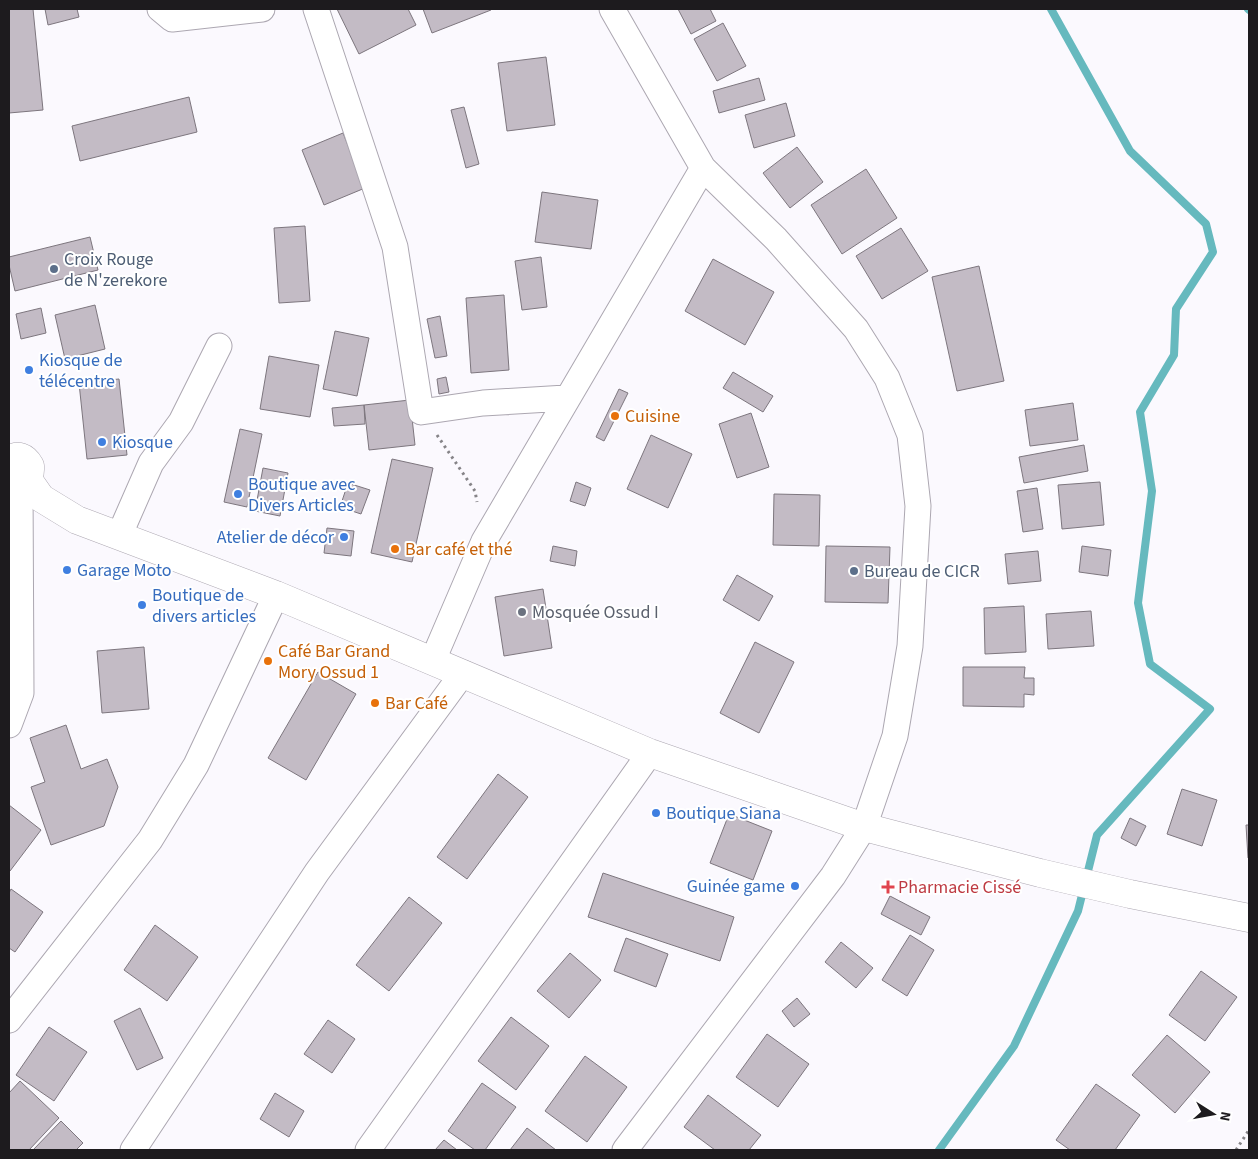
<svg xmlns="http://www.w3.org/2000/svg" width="1258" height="1159" font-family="'Source Sans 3',sans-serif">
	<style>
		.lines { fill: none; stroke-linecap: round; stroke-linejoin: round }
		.stream { stroke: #66b9be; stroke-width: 8 }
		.building { fill: #c3bbc5; stroke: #7d767e }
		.street-casing { stroke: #aca7b1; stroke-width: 27 }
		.secondary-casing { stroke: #aca7b1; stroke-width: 29 }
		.path { stroke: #868488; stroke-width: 3; stroke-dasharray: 2.5 4; stroke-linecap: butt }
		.street { stroke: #fff; stroke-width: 25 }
		.secondary { stroke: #fff; stroke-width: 28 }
		.service-dot { fill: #5c6f8a; stroke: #fff; stroke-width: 2 }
		.shop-dot { fill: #3f7fe0; stroke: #fff; stroke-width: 2 }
		.food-dot { fill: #e8710a; stroke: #fff; stroke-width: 2 }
		.worship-dot { fill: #6b7280; stroke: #fff; stroke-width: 2 }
		.health-dot { fill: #e0444e; stroke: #fff; stroke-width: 2 }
		.labels { text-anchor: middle; stroke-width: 4; stroke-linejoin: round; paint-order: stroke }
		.service-label { font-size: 18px; fill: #4e5e75; stroke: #fff; text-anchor: start }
		.shop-label { font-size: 18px; fill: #366cbe; stroke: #fff; text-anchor: start }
		.food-label { font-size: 18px; fill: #c56008; stroke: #fff; text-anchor: start }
		.worship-label { font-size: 18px; fill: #5b616d; stroke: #fff; text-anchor: start }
		.health-label { font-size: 18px; fill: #be3a42; stroke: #fff; text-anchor: start }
	</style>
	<rect width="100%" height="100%" fill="#fbf9fe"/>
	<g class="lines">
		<!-- stream -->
		<path class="stream" d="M1248 9 1249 10
			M939 1150 1014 1046 1078 911 1097 835 1210 709 1150 664 1138 603 1152 491 1140 412 1174 355 1176 309 1213 252 1206 224 1130 151 1051 9"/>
	</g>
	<!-- building -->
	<path class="building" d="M9 9H33L43 110 9 113Z
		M45 9H77L79 17 48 25Z
		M337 9H408L416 25 359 54Z
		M423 9H491V10L432 33Z
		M678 9H710L716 21 691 34Z
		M723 23 746 66 717 81 694 39Z
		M546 57 555 125 507 131 498 63Z
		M759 78 765 100 719 113 713 91Z
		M189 97 197 132 80 161 72 126Z
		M786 103 795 136 754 148 745 115Z
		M464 107 479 164 466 168 451 110Z
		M343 133 365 188 324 205 302 150Z
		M797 147 823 182 790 208 763 173Z
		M866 169 897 218 842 254 811 205Z
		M542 192 598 200 591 249 535 242Z
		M305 226 310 301 279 303 274 228Z
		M901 228 928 271 882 299 856 256Z
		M90 237 98 270 15 291 9 265V257Z
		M541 257 547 307 522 310 515 261Z
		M713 259 774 292 745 345 685 311Z
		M979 266 1004 381 957 391 932 277Z
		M504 295 509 370 471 373 466 298Z
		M95 305 105 349 65 359 55 315Z
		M41 308 46 333 21 339 16 314Z
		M440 316 447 356 435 358 427 319Z
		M335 331 369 338 357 396 323 389Z
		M269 356 319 365 310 417 260 409Z
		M733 372 773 396 763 412 723 388Z
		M446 377 449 392 439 394 437 379Z
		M119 379 127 455 87 459 79 383Z
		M619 389 628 393 604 441 596 437Z
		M410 400 415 445 369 450 364 405Z
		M1073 403 1078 440 1030 446 1025 410Z
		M364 405 365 424 334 426 332 408Z
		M751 413 769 467 737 478 719 424Z
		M240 429 262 434 247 507 224 502Z
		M651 435 692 454 668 508 627 489Z
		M1084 445 1088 471 1024 483 1019 457Z
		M392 459 433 468 412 562 371 553Z
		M263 468 288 473 280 516 255 511Z
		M576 482 591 488 585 506 570 501Z
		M1100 482 1104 525 1062 529 1058 485Z
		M348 483 370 490 361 514 340 507Z
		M1037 488 1043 529 1023 532 1017 491Z
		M774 494 820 495 819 546 773 545Z
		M327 528 354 531 351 556 324 553Z
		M553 546 577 551 575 566 550 561Z
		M826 546 890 547 888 603 825 602Z
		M1082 546 1111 550 1108 576 1079 572Z
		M1038 551 1041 581 1008 584 1005 554Z
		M737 575 773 596 759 621 723 600Z
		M543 589 552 648 504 656 495 597Z
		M1024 606 1026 652 985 654 984 608Z
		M1091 611 1094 646 1048 649 1046 614Z
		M755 642 794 662 759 733 720 713Z
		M144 647 149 709 102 713 97 651Z
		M963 667H1025L1024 678H1034V695L1024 694V707L963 706Z
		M318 672 356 694 306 780 268 758Z
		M66 725 81 769 107 759 118 787 104 826 51 845 31 787 45 782 30 738Z
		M498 774 528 797 467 879 437 857Z
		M1182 789 1217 800 1202 846 1167 834Z
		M9 805 41 830 10 871 9 870Z
		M729 814 772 831 753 880 710 863Z
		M1130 818 1146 826 1136 846 1121 838Z
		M1246 825H1249V858H1248Z
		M603 873 734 917 720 961 588 917Z
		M11 889 43 912 15 952 9 948V893Z
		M890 896 930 917 921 935 881 914Z
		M409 897 442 923 389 991 356 965Z
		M155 925 198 957 167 1001 124 970Z
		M910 935 934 950 907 996 882 980Z
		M626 938 668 954 656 987 614 971Z
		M841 942 873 968 856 988 825 962Z
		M570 953 601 980 569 1018 537 991Z
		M1201 971 1237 997 1205 1041 1169 1015Z
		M797 998 810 1014 794 1027 782 1011Z
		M140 1008 163 1058 137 1070 114 1021Z
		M511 1017 549 1046 516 1090 478 1061Z
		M328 1020 355 1039 332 1073 304 1054Z
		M49 1027 87 1052 54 1101 16 1075Z
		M767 1034 809 1064 778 1107 736 1077Z
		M1167 1035 1210 1072 1175 1113 1132 1075Z
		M585 1056 627 1087 587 1142 545 1111Z
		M20 1081 59 1118 29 1150H9V1093Z
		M482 1083 516 1107 485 1150H475L448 1131Z
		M1096 1084 1140 1115 1115 1150H1070L1056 1140Z
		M275 1093 304 1111 289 1137 260 1119Z
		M708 1095 761 1135 749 1150H715L684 1127Z
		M61 1121 83 1143 76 1150H33Z
		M527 1128 556 1150H510Z
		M444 1140 457 1150H435Z"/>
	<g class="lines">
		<defs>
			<path id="street" d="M160 9 172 19 262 9
				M316 9 395 247 421 412 483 403 566 398
				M612 9 703 168 776 239 856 329 887 378 910 435 918 506 910 646 895 736 864 827 833 876 625 1150
				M119 536 151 463 181 422 219 346
				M433 660 484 541 703 168
				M9 725 21 693 20 483
				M9 1020 150 840 196 765 276 595
				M133 1150 317 872 463 673
				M368 1150 650 753"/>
			<path id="secondary" d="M9 460C18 454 25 457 30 466 31 477 24 485 12 482
				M27 478 41 498 77 520 276 595 650 753 864 827 1040 873 1130 894 1249 918"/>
		</defs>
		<!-- street casing -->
		<use href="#street" class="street-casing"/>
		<!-- secondary casing -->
		<use href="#secondary" class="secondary-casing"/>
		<!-- path -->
		<path class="path" d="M437 435 475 491 477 502
			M1236 1150 1249 1130"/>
		<!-- street -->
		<use href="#street" class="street"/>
		<!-- secondary -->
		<use href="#secondary" class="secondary"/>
	</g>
	<!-- markers -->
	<g class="service-dot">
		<circle cx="54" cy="269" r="5"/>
		<circle cx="854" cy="571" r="5"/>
	</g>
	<g class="shop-dot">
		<circle cx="29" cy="370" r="5"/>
		<circle cx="102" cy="442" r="5"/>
		<circle cx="238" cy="494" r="5"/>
		<circle cx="344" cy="537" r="5"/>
		<circle cx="67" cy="570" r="5"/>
		<circle cx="142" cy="605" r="5"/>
		<circle cx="656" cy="813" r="5"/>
		<circle cx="795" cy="886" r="5"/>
	</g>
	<g class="food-dot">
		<circle cx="615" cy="416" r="5"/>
		<circle cx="395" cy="549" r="5"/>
		<circle cx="268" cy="661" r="5"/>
		<circle cx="375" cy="703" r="5"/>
	</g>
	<circle class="worship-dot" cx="522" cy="612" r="5"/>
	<path class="health-dot" d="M885.5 879.5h5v5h5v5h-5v5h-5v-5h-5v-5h5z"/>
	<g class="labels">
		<!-- service labels -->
		<g class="service-label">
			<text x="64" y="265">Croix Rouge<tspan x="64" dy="21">de N'zerekore</tspan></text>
			<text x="864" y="577">Bureau de CICR</text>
		</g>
		<!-- shop labels -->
		<g class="shop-label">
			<text x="39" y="366">Kiosque de<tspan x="39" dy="21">télécentre</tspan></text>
			<text x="112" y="448">Kiosque</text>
			<text x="248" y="490">Boutique avec<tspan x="248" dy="21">Divers Articles</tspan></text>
			<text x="334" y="543" text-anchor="end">Atelier de décor</text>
			<text x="77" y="576">Garage Moto</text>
			<text x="152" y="601">Boutique de<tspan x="152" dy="21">divers articles</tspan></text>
			<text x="666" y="819">Boutique Siana</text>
			<text x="785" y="892" text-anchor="end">Guinée game</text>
		</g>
		<!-- food labels -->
		<g class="food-label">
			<text x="625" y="422">Cuisine</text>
			<text x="405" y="555">Bar café et thé</text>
			<text x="278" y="657">Café Bar Grand<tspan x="278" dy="21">Mory Ossud 1</tspan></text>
			<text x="385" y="709">Bar Café</text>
		</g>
		<!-- worship labels -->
		<g class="worship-label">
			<text x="532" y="618">Mosquée Ossud I</text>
		</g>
		<!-- health labels -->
		<g class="health-label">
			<text x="898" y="893">Pharmacie Cissé</text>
		</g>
	</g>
	<!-- border -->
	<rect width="1258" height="1159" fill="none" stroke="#1d1b1e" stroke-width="20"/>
	<!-- north arrow -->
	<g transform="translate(1213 1114) rotate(101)" stroke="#ffffff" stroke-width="4" paint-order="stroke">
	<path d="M0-4L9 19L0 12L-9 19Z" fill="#1d1b1e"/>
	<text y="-8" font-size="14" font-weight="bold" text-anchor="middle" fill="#1d1b1e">N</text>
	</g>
</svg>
